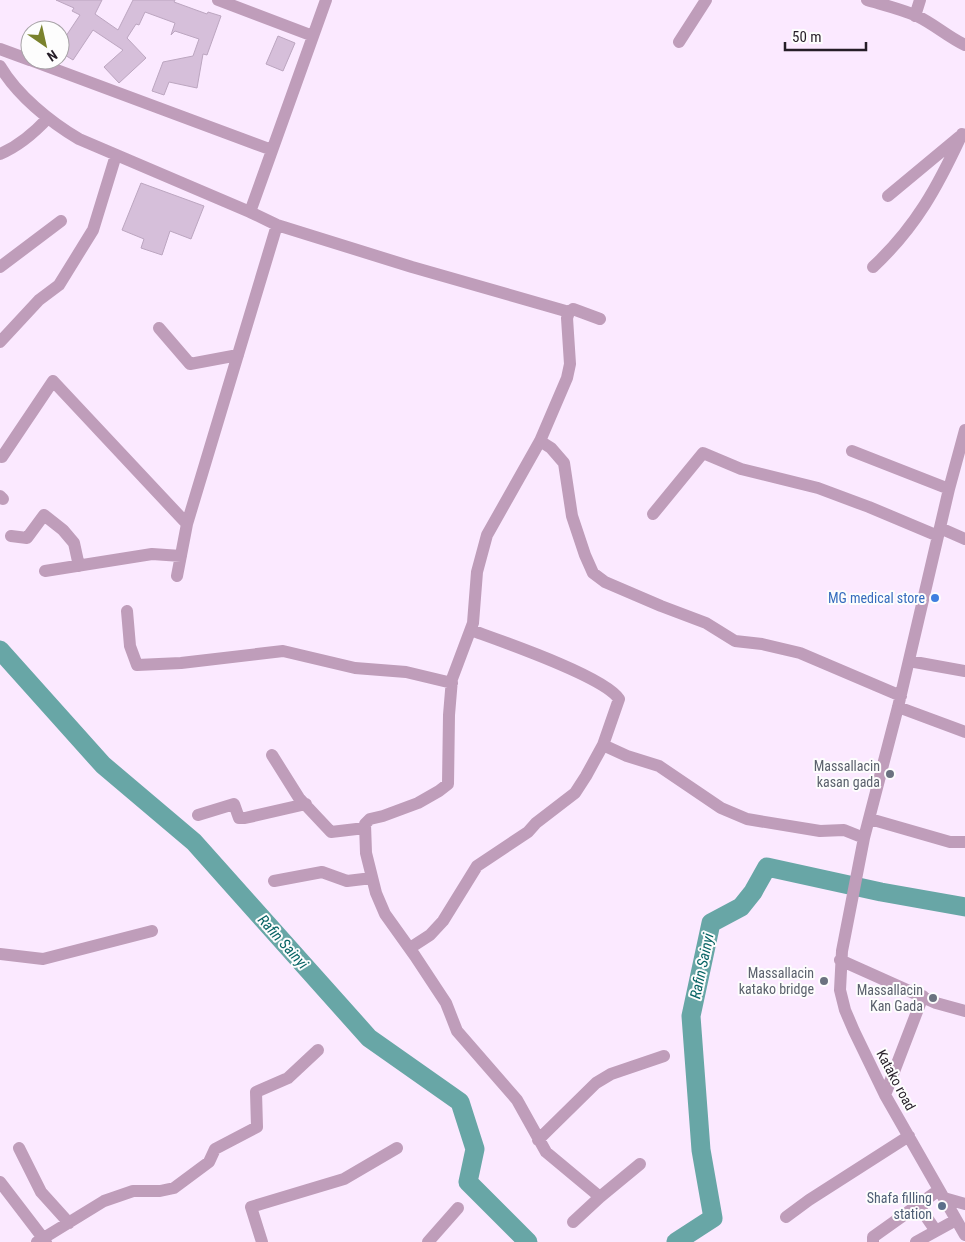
<svg xmlns="http://www.w3.org/2000/svg" width="965" height="1242" font-family="'Roboto Condensed',sans-serif">
	<style>
		.lines { fill: none; stroke-linecap: round; stroke-linejoin: round }
		.river { stroke: #68a6a6; stroke-width: 19 }
		.building { fill: #d6bfda; stroke: #bca6c0 }
		.minor { stroke: #bf9dba; stroke-width: 12 }
		.shop-dot { fill: #3f7fe0; stroke: #fdfdfd; stroke-width: 2 }
		.worship-dot { fill: #6b7280; stroke: #fdfdfd; stroke-width: 2 }
		.service-dot { fill: #5c6f8a; stroke: #fdfdfd; stroke-width: 2 }
		.labels { text-anchor: middle; stroke-width: 4; stroke-linejoin: round; paint-order: stroke }
		.shop-label { font-size: 14px; fill: #366cbe; stroke: #fdfdfd; text-anchor: end }
		.worship-label { font-size: 14px; fill: #5b616d; stroke: #fdfdfd; text-anchor: end }
		.street-label { font-size: 14px; fill: #251d27; stroke: #fdfdfd }
		.service-label { font-size: 14px; fill: #4e5e75; stroke: #fdfdfd; text-anchor: end }
		.water-label { font-size: 15px; font-style: italic; fill: #076364; stroke: #fdfdfd }
	</style>
	<rect width="100%" height="100%" fill="#fbe9ff"/>
	<g class="lines">
		<!-- river -->
		<path class="river" d="M0 650 103 765 194 842 369 1038 460 1102 475 1149 468 1182 528 1242
			M676 1242 713 1218 701 1150 691 1016 711 923 741 907 753 892 767 867 881 892 965 907"/>
	</g>
	<!-- building -->
	<path class="building" d="M56 0H102L95 14 118 30 133 0H175L174 2 207 14 208 12 221 16 207 55 203 54 197 88 169 82 164 95 152 91 163 62 193 56 199 39 175 31 171 35 175 23 145 12 139 25 136 24 127 38 146 58 119 83 104 67 123 50 93 30 73 60 60 52V45L80 15 72 11 74 8Z
		M278 36 295 43 283 71 266 64Z
		M141 183 204 206 191 239 170 231 162 255 141 248 144 239 122 230Z"/>
	<g class="lines">
		<!-- minor -->
		<path class="minor" d="M218 0 313 36
			M867 0C884 5 901 9 917 16 934 24 948 37 965 45
			M915 16 920 0
			M679 42 706 0
			M0 49 30 60
			M30 60 272 150
			M0 66C17 95 50 122 79 139L250 212 277 225 412 267 569 312
			M0 154C19 146 34 133 48 118
			M888 196 959 137
			M250 212 326 0
			M0 267 61 221
			M873 267C916 227 938 186 962 134
			M600 319 573 309 569 312 567 318 570 364 567 378 540 441 487 535 477 572 473 623 452 679 449 715 448 784 439 791 418 803 383 816 370 819 365 824 366 853 376 893 385 914 415 956 446 1003 457 1031 517 1100 546 1152 600 1197 640 1164
			M159 328 190 364 238 355
			M0 342 39 300 59 285 93 230 116 155
			M965 430 949 489 898 707 864 838 842 951 840 990 845 1010 854 1031 885 1095 965 1235
			M540 441 551 448 564 463 572 516 585 555 593 573 605 582 661 606 706 623 735 641 762 644 800 653 901 696
			M852 451 949 489
			M0 455 2 457 53 381 187 524
			M0 496 3 499
			M653 514 703 453 741 469 818 488 869 507 938 536
			M940 528 965 539
			M11 536 27 538 44 515 63 530 74 543 79 566
			M45 571 152 554 181 556
			M177 576 187 524 277 225
			M127 611 130 646 137 665 181 663 283 651 355 668 406 672 452 683
			M909 661 965 671
			M898 707 965 732
			M603 745 627 756 659 766 721 808 747 819 820 831 844 830 864 838
			M272 755 299 798 331 832 365 828
			M198 815 234 804 239 818H245L306 804
			M870 819 950 842H965
			M274 881 322 872 347 881 372 878
			M410 948 430 935 443 921 477 866 528 832 536 823 575 793 586 776 603 745 619 699C604 676 501 641 471 630
			M0 954 43 959 152 931
			M840 960 936 1003 965 1011
			M885 1095 923 996
			M538 1140 596 1083 611 1074 664 1056
			M19 1148 41 1192 69 1223
			M0 1182 46 1242
			M944 1198 965 1204
			M918 1205 936 1231
			M786 1217 809 1200 909 1136
			M573 1222 600 1197
			M37 1242 104 1201 133 1191H160L174 1188 209 1162 215 1149 257 1127 256 1092 288 1078 318 1050
			M262 1242 251 1207 344 1179 397 1148
			M428 1242 458 1208
			M873 1242V1237L939 1190
			M916 1242 956 1220"/>
	</g>
	<!-- markers -->
	<circle class="shop-dot" cx="935" cy="598" r="5"/>
	<g class="worship-dot">
		<circle cx="890" cy="774" r="5"/>
		<circle cx="824" cy="981" r="5"/>
		<circle cx="933" cy="998" r="5"/>
	</g>
	<circle class="service-dot" cx="942" cy="1206" r="5"/>
	<g class="labels">
		<!-- shop labels -->
		<g class="shop-label">
			<text x="925" y="603">MG medical store</text>
		</g>
		<!-- worship labels -->
		<g class="worship-label">
			<text x="880" y="771">Massallacin<tspan x="880" dy="16">kasan gada</tspan></text>
			<text x="814" y="978">Massallacin<tspan x="814" dy="16">katako bridge</tspan></text>
			<text x="923" y="995">Massallacin<tspan x="923" dy="16">Kan Gada</tspan></text>
		</g>
		<!-- street labels -->
		<g class="street-label">
			<text transform="translate(896 1080) rotate(62)" y="5">Katako road</text>
		</g>
		<!-- service labels -->
		<g class="service-label">
			<text x="932" y="1203">Shafa filling<tspan x="932" dy="16">station</tspan></text>
		</g>
		<!-- water labels -->
		<g class="water-label">
			<text transform="translate(283 942) rotate(48)" y="5">Rafin Sainyi</text>
			<text transform="translate(702 966) rotate(-78)" y="5">Rafin Sainyi</text>
		</g>
	</g>
	<!-- north arrow -->
	<g transform="translate(45 45) rotate(146)"><circle r="24" fill="#fdfdfd" stroke="#a7a3a7"/>
	<path d="M0-4L9 19L0 12L-9 19Z" fill="#7a822d"/>
	<text y="-8" font-size="14" font-weight="bold" text-anchor="middle" fill="#251d27">N</text>
	</g>
	<!-- scale -->
	<path d="M785 42v8h81v-8" fill="none" stroke="#251d27" stroke-width="2.5"/>
	<text x="792" y="42" font-size="15" fill="#251d27" stroke="#fdfdfd" stroke-width="4" paint-order="stroke">50 m</text>
</svg>
